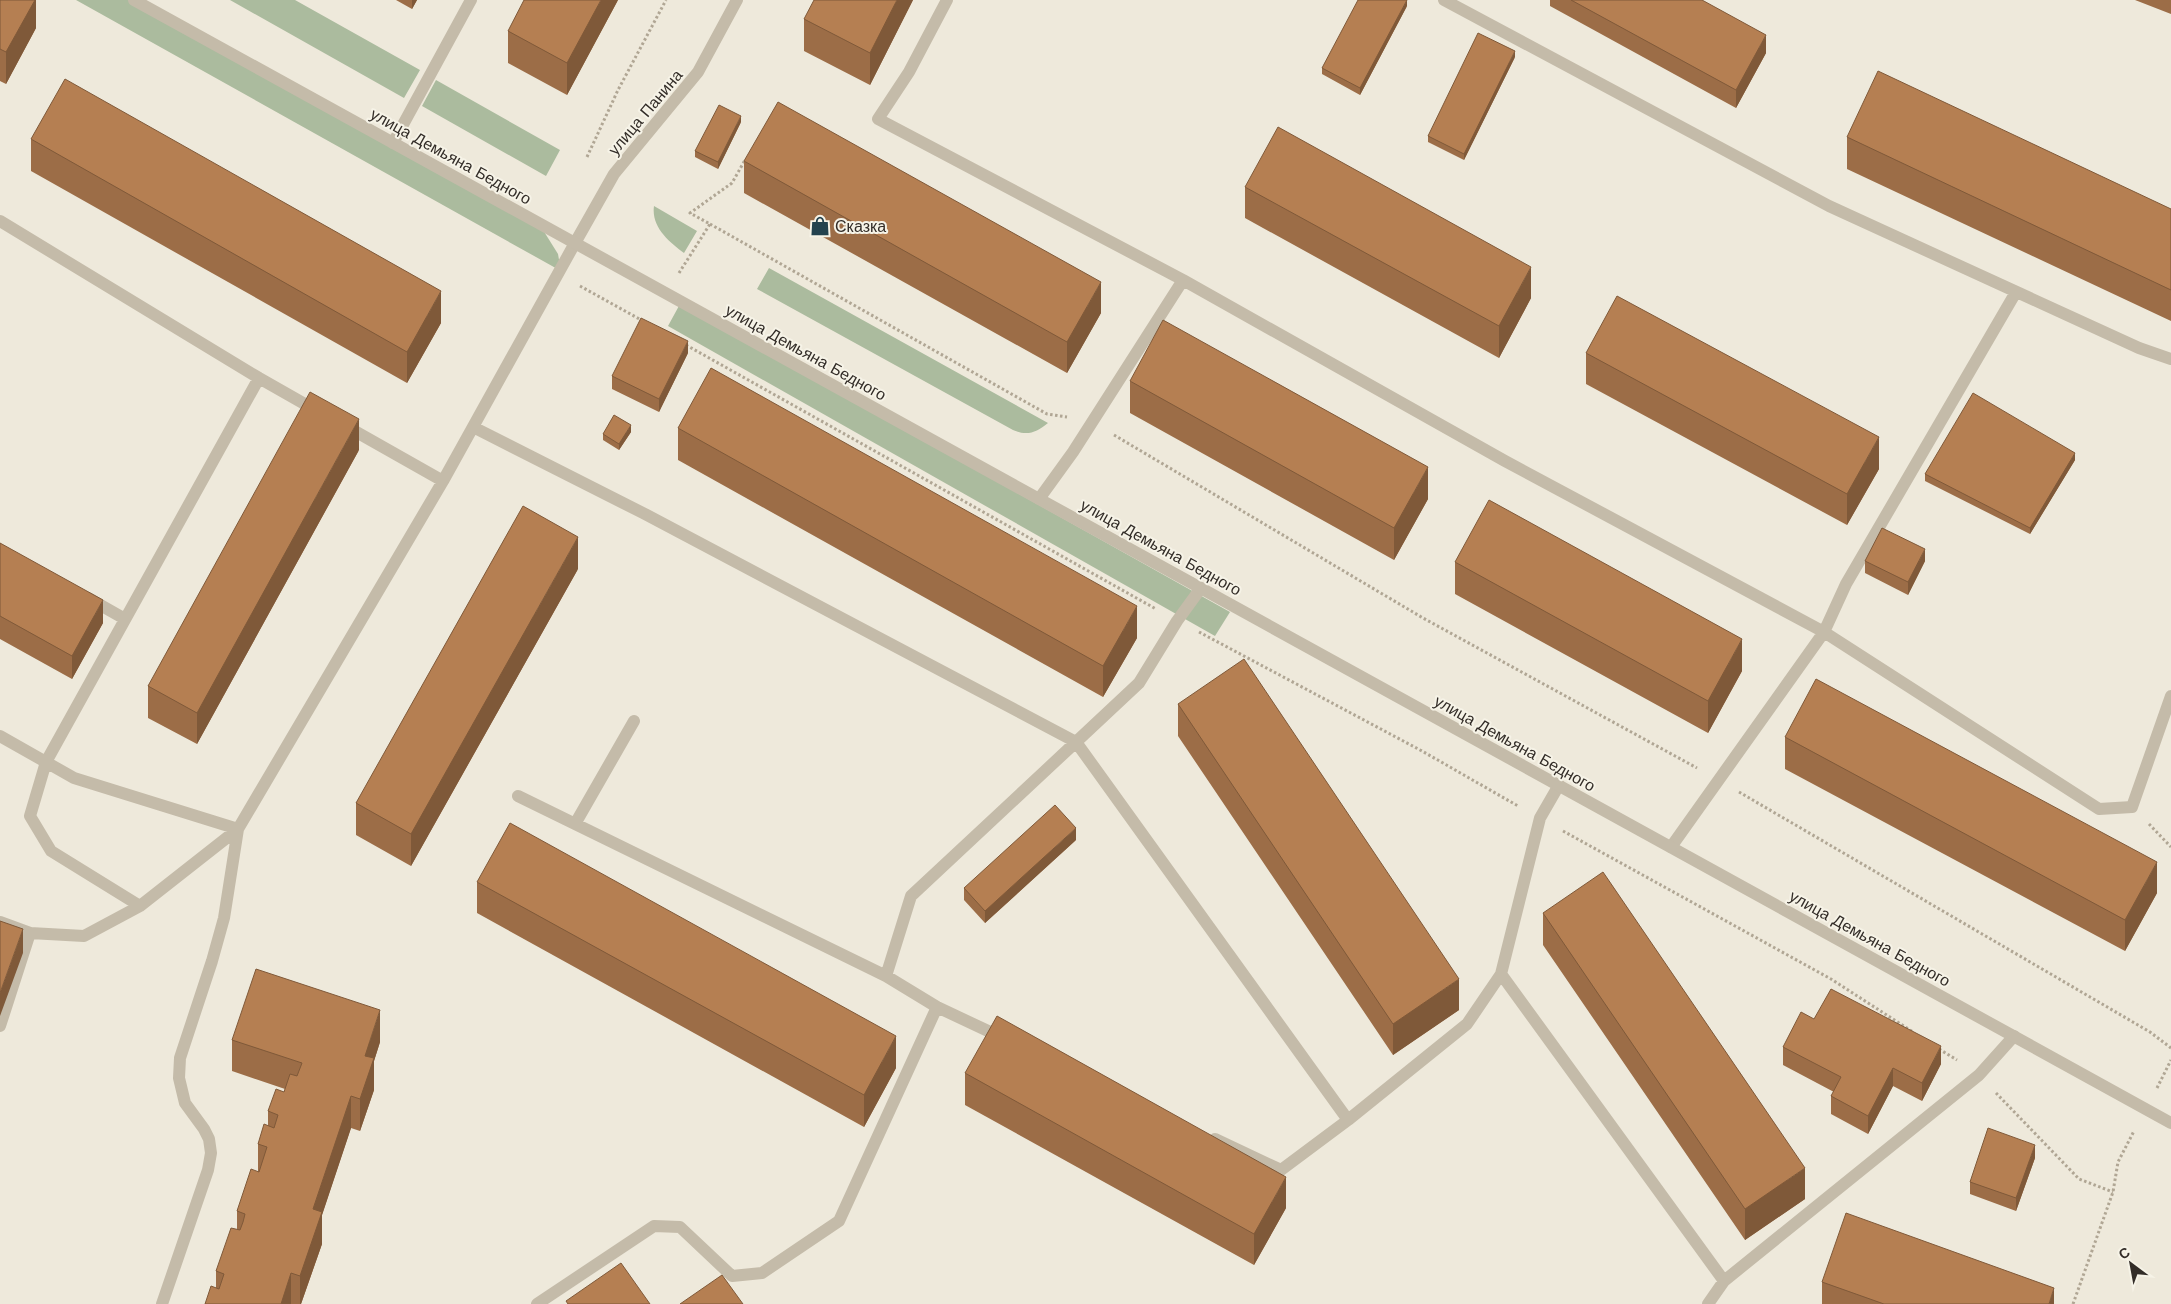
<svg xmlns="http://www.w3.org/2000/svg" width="2171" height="1304" font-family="'Work Sans',sans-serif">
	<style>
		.green { fill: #abbb9e }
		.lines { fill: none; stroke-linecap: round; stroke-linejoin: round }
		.path { stroke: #b0a694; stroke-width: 3; stroke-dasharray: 2.5 2.5; stroke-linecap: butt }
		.service { stroke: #c4bba9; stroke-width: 12 }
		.minor { stroke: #c4bba9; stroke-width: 12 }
		.tertiary { stroke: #c4bba9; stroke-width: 12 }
		.wall { fill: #9c6d47 }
		.shaded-wall { fill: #7f5939 }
		.building { fill: #b57f52; stroke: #7f5939 }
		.labels { text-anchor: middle; stroke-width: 4; stroke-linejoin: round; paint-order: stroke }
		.street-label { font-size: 16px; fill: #332d28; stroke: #f6f3e7 }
		.poi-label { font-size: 16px; fill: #332d28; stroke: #f6f3e7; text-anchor: start }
	</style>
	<rect width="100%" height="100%" fill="#eee9db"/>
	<!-- green -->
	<path class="green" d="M76 0H141L543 230 558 254 561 271Z
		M230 0H295L420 70 404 98Z
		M436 80 560 150 546 176 422 106Z
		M654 206 697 231 684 253C669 242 651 227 654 206Z
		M769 268 1048 423C1036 433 1027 436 1013 430L757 289Z
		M680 304 1230 612 1215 636 668 326Z"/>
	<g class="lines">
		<!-- path -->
		<path class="path" d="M587 157 618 90 666 0
			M710 224 1047 414 1067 417
			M679 273 710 224 690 213 732 183 745 160
			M580 286 643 321
			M686 345 1156 609
			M1114 435 1423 618 1697 768
			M1199 632 1422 751 1518 806
			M1739 792 2150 1032 2171 1048
			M2149 824 2171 847
			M1563 831 1831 979 1913 1032
			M1939 1049 1957 1060
			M2157 1088 2171 1060
			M1996 1093 2079 1179 2113 1192
			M2073 1304 2113 1192 2118 1162 2134 1131"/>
		<!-- service -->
		<path class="service" d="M947 0 909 72 878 119 1183 280 1073 452 1039 499
			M1444 0 1829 206 2139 348 2171 359
			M393 143 471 0
			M0 221 259 378 317 411
			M1183 280 1505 461 1824 632 2099 809 2132 807 2171 696
			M344 425 443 481
			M473 427 643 513 1076 742 1139 683 1177 621 1201 588
			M88 598 125 619
			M0 736 74 778 238 829 140 906 84 936 30 933 0 922
			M518 796 886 976
			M575 824 634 721
			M1671 847 1824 632 1846 584 2016 292
			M140 906 51 851 30 816 46 762 259 378
			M1501 974 1724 1281 1979 1075 2014 1036
			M0 1026 30 933
			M1003 1038 937 1007 886 976 911 896 1076 742 1348 1120
			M1215 1139 1281 1170 1348 1120 1467 1024 1501 974 1540 818 1559 785
			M162 1304 208 1170 211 1153 209 1139 204 1129 185 1103 179 1078 180 1058 212 961 224 918 238 829 443 481 575 243
			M537 1304 654 1226 680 1227 732 1276 762 1273 839 1221 937 1007
			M1708 1304 1724 1281"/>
		<!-- minor -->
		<path class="minor" d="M575 243 614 174 698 72 737 0"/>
		<!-- tertiary -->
		<path class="tertiary" d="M134 0 2171 1123"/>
	</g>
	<!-- wall -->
	<path class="wall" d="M0 0H36V28L6 84 0 81Z
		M396 0H417L412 9Z
		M618 0 567 95 508 63V31Z
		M913 0 870 85 804 51V19Z
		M1550 0H1702L1766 53 1736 108 1550 6Z
		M2135 0H2171V14Z
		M1407 6 1360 95 1322 74V68Z
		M1515 57 1464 160 1428 142V136Z
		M741 122 718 169 695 157V151Z
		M1847 137 2171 209V321L1847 169Z
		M31 139 441 323 407 383 31 171Z
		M744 161 1101 313 1067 373 744 193Z
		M1245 187 1531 298 1499 358 1245 218Z
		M688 353 659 412 612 389V376Z
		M1586 353 1879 469 1847 525 1586 384Z
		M1130 381 1428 499 1394 560 1130 413Z
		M678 428 1137 638 1103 697 678 460Z
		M631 432 619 450 603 440V434Z
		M359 450 197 744 148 718V686Z
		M2075 460 2030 534 1925 481V474Z
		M0 543 103 623 72 679 0 639Z
		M1865 561H1925L1908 595 1865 573Z
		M1455 562 1742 671 1708 733 1455 594Z
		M578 569 411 866 356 835V803Z
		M1178 704 1459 1010 1393 1055 1178 736Z
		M1785 737 2157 893 2125 951 1785 769Z
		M1076 840 985 923 964 900V888Z
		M477 882 896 1068 864 1127 477 913Z
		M1543 913 1805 1199 1745 1240 1543 945Z
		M1814 1019 1941 1064 1922 1101 1893 1086 1868 1134 1831 1114V1096L1834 1092 1783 1065V1047Z
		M232 1040 380 1042 374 1061V1090L360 1131 351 1128 322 1215V1244L301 1304H205L216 1288V1271L237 1229V1211L258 1172V1144L268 1125V1111L284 1092 285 1089 232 1071Z
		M965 1073 1286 1208 1254 1265 965 1105Z
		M2035 1158 2016 1211 1970 1194V1182Z
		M1822 1282 2054 1304H1822Z"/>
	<!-- shaded-wall -->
	<path class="shaded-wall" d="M35 0H36V28L6 84V52Z
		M412 0H417L412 9Z
		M601 0H618L567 95V63Z
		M897 0H913L870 85V53Z
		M1407 0V6L1360 95V88Z
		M1766 35V53L1736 108V90Z
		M1515 51V57L1464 160V154Z
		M741 116V122L718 169V162Z
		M1531 267V298L1499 358V326Z
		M1101 282V313L1067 373V342Z
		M441 291V323L407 383V352Z
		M688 341V353L659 412V399Z
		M359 419V450L197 744V713Z
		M631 425V432L619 450V444Z
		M1879 437V469L1847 525V494Z
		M2075 453V460L2030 534V528Z
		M1428 467V499L1394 560V528Z
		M578 537V569L411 866V834Z
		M1925 549V561L1908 595V582Z
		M103 600V623L72 679V656Z
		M1137 606V638L1103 697V666Z
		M1742 639V671L1708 733V701Z
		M1076 828V840L985 923V911Z
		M2157 862V893L2125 951V920Z
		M23 929V953L0 1016V993Z
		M1459 979V1010L1393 1055V1024Z
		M380 1010V1042L374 1061V1090L360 1131V1099L365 1056Z
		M896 1036V1068L864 1127V1095Z
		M1941 1046V1064L1922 1101V1083Z
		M1893 1068V1086L1868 1134V1116Z
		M351 1096V1128L322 1215V1244L301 1304H300V1276L313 1209Z
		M2035 1145V1158L2016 1211V1198Z
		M1805 1168V1199L1745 1240V1209Z
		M1286 1177V1208L1254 1265V1234Z
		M291 1273V1304H281Z
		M2054 1288V1304H2049Z"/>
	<!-- building -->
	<path class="building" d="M0 0H35L6 52 0 49Z
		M524 0H601L567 63 508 31Z
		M814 0H897L870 53 804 19Z
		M1358 0H1407L1360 88 1322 68Z
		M1571 0H1702L1766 35 1736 90Z
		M1478 33 1515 51 1464 154 1428 136Z
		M1878 71 2171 209V290L1847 137Z
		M65 79 441 291 407 352 31 139Z
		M778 102 1101 282 1067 342 744 161Z
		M719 105 741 116 718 162 695 151Z
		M1278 127 1531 267 1499 326 1245 187Z
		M1617 296 1879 437 1847 494 1586 353Z
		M641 318 688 341 659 399 612 376Z
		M1163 320 1428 467 1394 528 1130 381Z
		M711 368 1137 606 1103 666 678 428Z
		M310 392 359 419 197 713 148 686Z
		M1973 393 2075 453 2030 528 1925 474Z
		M614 415 631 425 619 444 603 434Z
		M1489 500 1742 639 1708 701 1455 562Z
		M523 506 578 537 411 834 356 803Z
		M1882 528 1925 549 1908 582 1865 561Z
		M0 543 103 600 72 656 0 616Z
		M1244 659 1459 979 1393 1024 1178 704Z
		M1816 679 2157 862 2125 920 1785 737Z
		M1055 805 1076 828 985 911 964 888Z
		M510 823 896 1036 864 1095 477 882Z
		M1603 872 1805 1168 1745 1209 1543 913Z
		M0 921 23 929 0 993Z
		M256 969 380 1010 365 1056 374 1058 360 1099 351 1096 313 1209 322 1212 300 1276 291 1273 281 1304H205L211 1286 219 1289 224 1274 216 1271 231 1228 240 1230 243 1222 245 1214 237 1211 251 1169 259 1172 267 1147 258 1144 264 1124 274 1128 278 1115 268 1111 276 1089 284 1092 290 1074 297 1076 302 1063 232 1040Z
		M1831 989 1941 1046 1922 1083 1893 1068 1868 1116 1831 1096 1841 1077 1783 1047 1801 1012 1814 1019Z
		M997 1016 1286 1177 1254 1234 965 1073Z
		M1988 1128 2035 1145 2016 1198 1970 1182Z
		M1846 1213 2054 1288 2049 1304H1884L1822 1282Z
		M621 1263 650 1304H568L566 1301Z
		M722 1275 743 1304H680Z"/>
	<!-- icons -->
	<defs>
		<symbol id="shop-bare" viewBox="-9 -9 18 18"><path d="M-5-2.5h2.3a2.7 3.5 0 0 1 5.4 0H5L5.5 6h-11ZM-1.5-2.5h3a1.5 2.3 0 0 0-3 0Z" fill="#23424e" stroke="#f6f3e7" stroke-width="2.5" paint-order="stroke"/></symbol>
	</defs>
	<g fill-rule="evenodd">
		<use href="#shop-bare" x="806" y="212" width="28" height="28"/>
	</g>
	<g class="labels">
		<!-- street labels -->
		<g class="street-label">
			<text transform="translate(645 112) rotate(-50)" y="6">улица Панина</text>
			<text transform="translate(451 156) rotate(29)" y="6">улица Демьяна Бедного</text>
			<text transform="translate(806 352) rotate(29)" y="6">улица Демьяна Бедного</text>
			<text transform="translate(1161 547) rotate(29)" y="6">улица Демьяна Бедного</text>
			<text transform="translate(1515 743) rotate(29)" y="6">улица Демьяна Бедного</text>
			<text transform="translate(1870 938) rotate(29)" y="6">улица Демьяна Бедного</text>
		</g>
		<!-- poi labels -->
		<g class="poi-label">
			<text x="835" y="232">Сказка</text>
		</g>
	</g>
	<!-- north arrow -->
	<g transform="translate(2131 1264) rotate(328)" stroke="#f6f3e7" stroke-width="4" paint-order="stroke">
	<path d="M0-4L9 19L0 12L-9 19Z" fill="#332d28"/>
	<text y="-8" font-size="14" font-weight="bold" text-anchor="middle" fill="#332d28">С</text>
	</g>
</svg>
